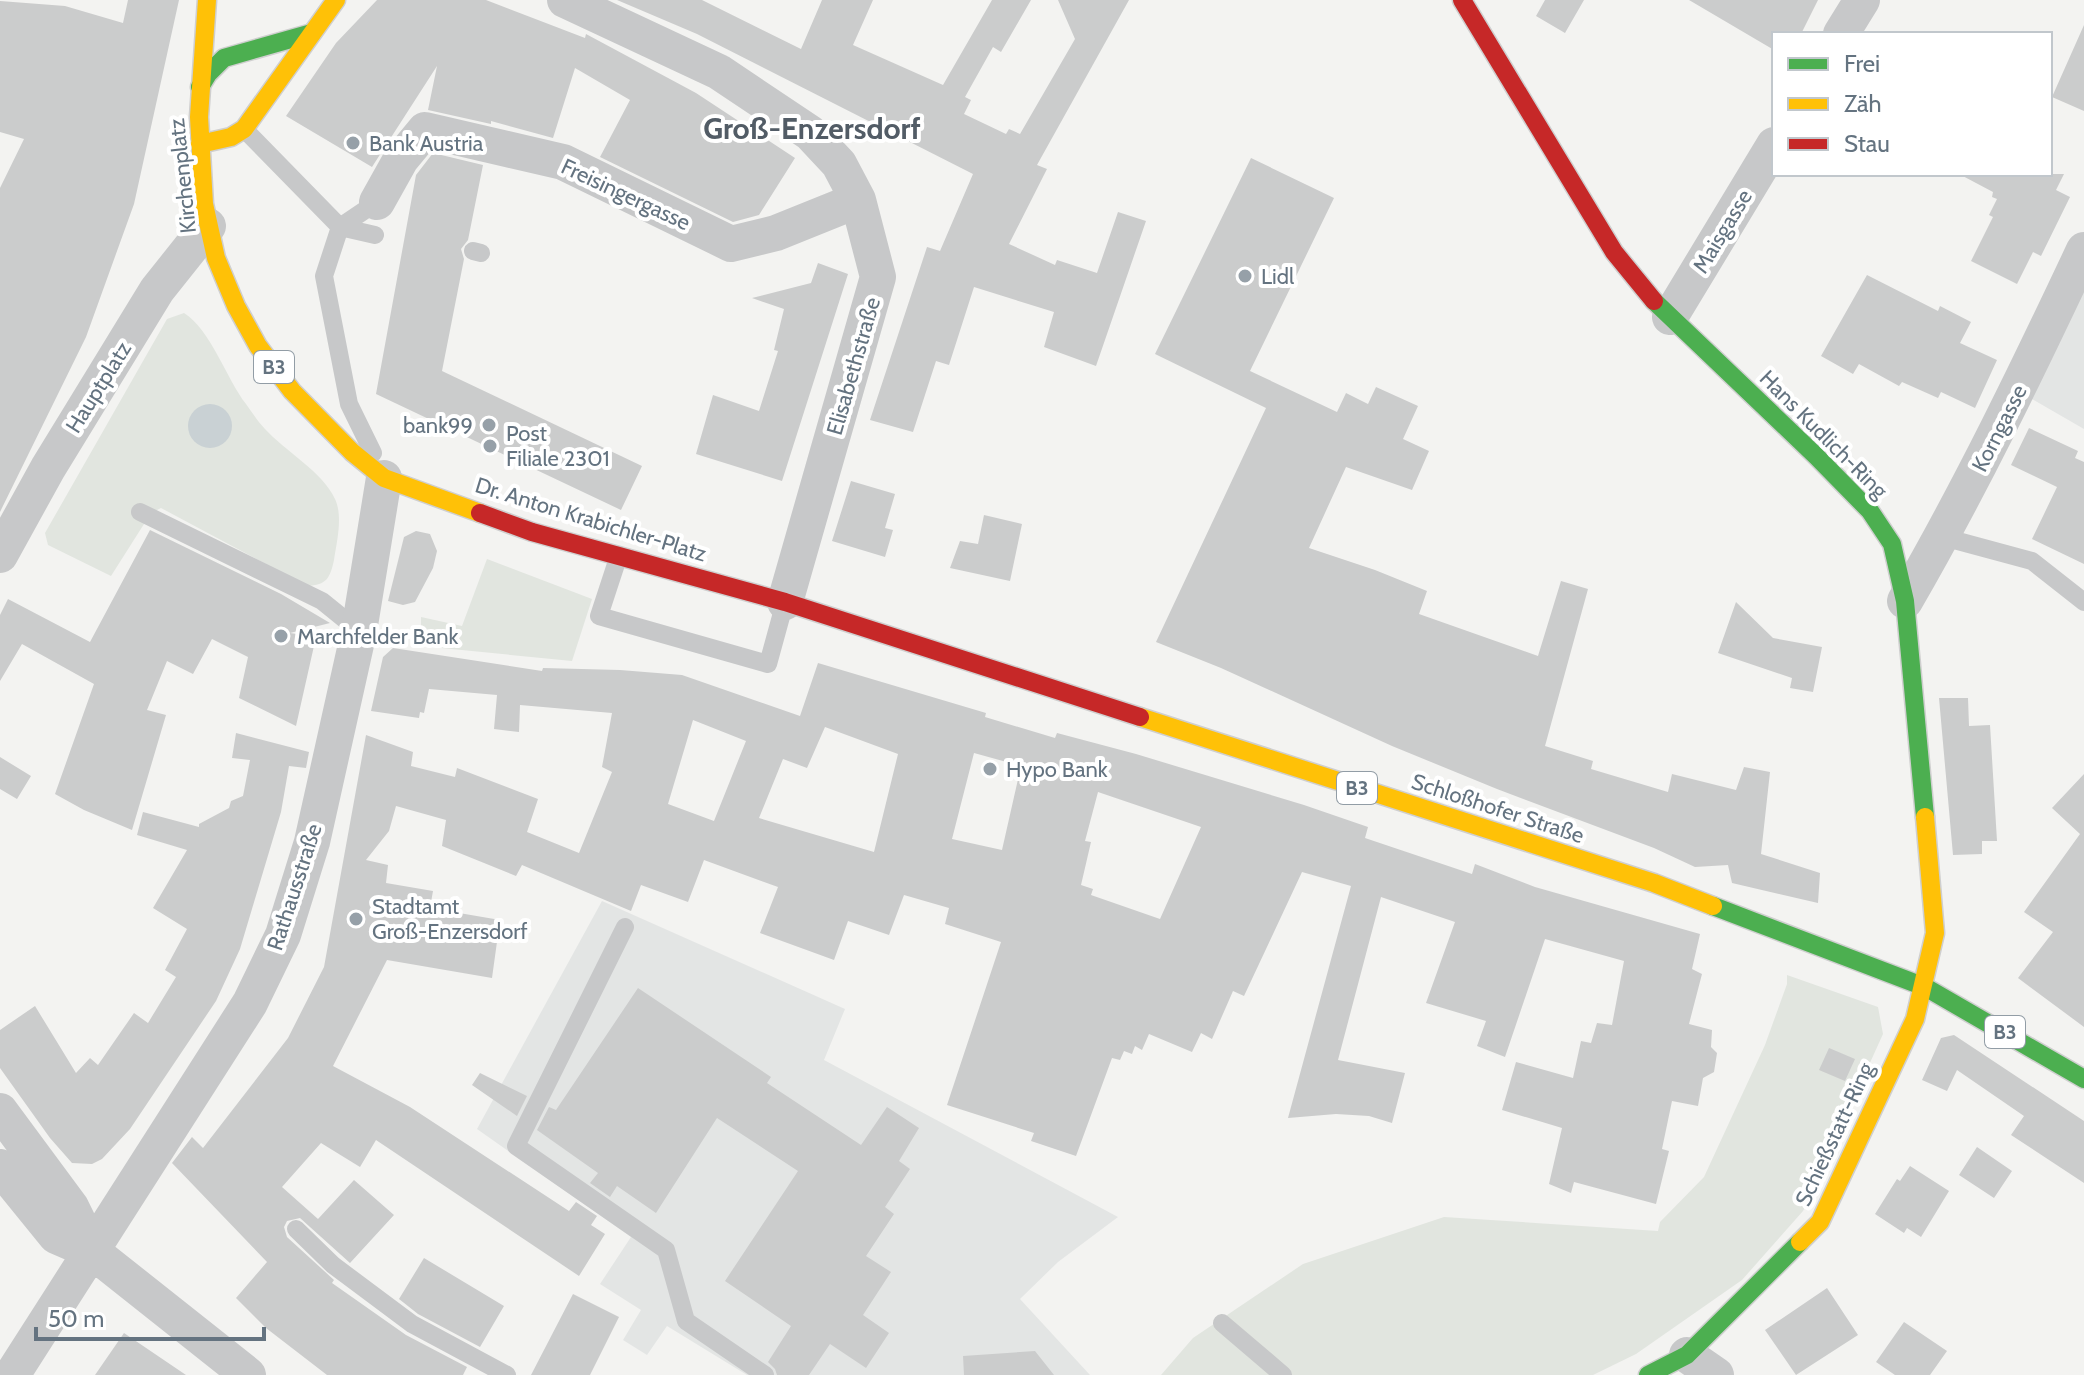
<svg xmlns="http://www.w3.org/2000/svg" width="2084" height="1375" font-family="Cabin,sans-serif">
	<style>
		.built { fill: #e3e5e4 }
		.green { fill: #e1e5df }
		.water { fill: #c9d1d4 }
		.building { fill: #cbcccc; fill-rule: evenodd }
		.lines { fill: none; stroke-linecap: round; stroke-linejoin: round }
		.fast-casing { stroke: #cfcfcf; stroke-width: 21 }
		.slow-casing { stroke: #cfcfcf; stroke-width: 21 }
		.jam-casing { stroke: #cfcfcf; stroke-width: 21 }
		.lane { stroke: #c7c8c9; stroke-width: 18 }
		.street { stroke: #c7c8c9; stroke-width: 36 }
		.fast { stroke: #4caf50; stroke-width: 18 }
		.slow { stroke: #ffc107; stroke-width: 18 }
		.jam { stroke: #c62828; stroke-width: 18 }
		.poi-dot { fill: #96a0a8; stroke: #fff; stroke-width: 3 }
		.labels { text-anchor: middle; stroke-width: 8; stroke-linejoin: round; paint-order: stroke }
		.shield { fill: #fff; stroke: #929da6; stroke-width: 2 }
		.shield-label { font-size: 20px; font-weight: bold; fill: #647380 }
		.poi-label { font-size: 22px; fill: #647380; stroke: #fff; text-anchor: start }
		.street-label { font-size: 22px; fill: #647380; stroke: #fff }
		.district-label { font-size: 30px; font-weight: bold; fill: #525c66; stroke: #fff }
	</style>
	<rect width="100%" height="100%" fill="#f3f3f1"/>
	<!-- built -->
	<path class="built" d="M2084 250V429L2018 391Z
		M602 901 845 1009 824 1060 1118 1217 1058 1262 1020 1299 1090 1375H747L667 1326 647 1355 623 1340 641 1310 600 1284 631 1237 477 1129Z"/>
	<!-- green -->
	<path class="green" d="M184 313C211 330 226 378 246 404 252 412 258 422 265 429 285 451 323 472 335 499 343 516 337 541 334 560 330 578 327 585 307 586L161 508 151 513 111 576 48 545 45 533 167 319Z
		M487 559 592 599 572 661 421 646V617L462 626Z
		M1787 975 1878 1007 1883 1034 1803 1211 1742 1280 1636 1354 1593 1375H1161L1193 1338 1303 1264 1444 1217 1658 1231 1660 1222 1704 1177 1765 1045 1787 984Z"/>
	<!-- water -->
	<path class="water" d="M188 426a22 22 0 1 1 44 0a22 22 0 1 1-44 0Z"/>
	<!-- building -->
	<path class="building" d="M128 0H179L134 204 86 337 0 512V188L24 139 0 132V1L65 6 123 23Z
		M377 0H486L585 38 586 34 696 93 795 158 759 215 733 222 600 157 630 100 575 68 553 138 491 121V124L428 110 437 66 372 167 286 116 336 43Z
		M617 0H702L801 49 822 0H873L853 45 943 85 992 0H1031L1001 52 993 47 965 97 971 100 964 114 1006 134 1009 129 1020 134 1075 39 1058 0H1129L1037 165 1047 169 1009 244 1055 265 1057 260 1097 273 1118 212 1146 221 1096 366 1044 347 1054 312 974 287 949 365 936 361 913 432 870 420 927 247 940 251 973 174 697 34Z
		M1545 0H1584L1565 33 1536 16Z
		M1689 0H1818L1801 34H1774V50Z
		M2084 25V111L2052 97Z
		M433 153 483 165 468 240 461 249 464 259 442 371 642 466 621 510 376 394 416 175Z
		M1251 158 1334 198 1250 371 1337 412 1346 393 1368 404 1376 387 1418 406 1403 439 1429 451 1412 490 1346 467 1309 548 1375 570 1427 591 1419 614 1538 656 1561 581 1588 589 1545 746 1593 761 1591 769 1668 792 1672 774 1736 790 1744 767 1770 772 1761 854 1820 873 1818 903 1732 883 1728 865 1695 867 1654 848 1497 789 1392 746 1221 668 1156 642 1266 408 1155 354Z
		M1959 174H2064L2056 190 2070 197 2041 256 2033 252 2017 284 1971 261 1993 217 1989 215 1997 199 1992 197 1993 192Z
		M818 263 848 274 782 481 696 454 713 395 759 411 778 351 774 350 784 309 752 298 811 283Z
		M1867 275 1938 311 1940 306 1971 322 1960 343 1997 360 1975 408 1941 392 1938 398 1902 382 1899 386 1859 364 1853 374 1821 356Z
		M2029 428 2078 451 2075 458 2084 462V564L2032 539 2057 487 2011 465Z
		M851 481 895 494 885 528 893 530 885 557 832 541Z
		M984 515 1022 524 1010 581 950 568 960 541 978 544Z
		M150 530 281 594 330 623 290 633 316 637 296 726 239 698 248 657 212 639 193 674 167 661 147 710 166 715 132 830 84 810 55 794 94 684 22 644 0 681V615L8 599 90 642Z
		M416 531 430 534 437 551 433 568 415 602 403 605 388 601 404 537Z
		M1736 602 1773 638 1822 647 1813 692 1790 688 1792 678 1718 653Z
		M393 648 542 671 543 668 620 670 682 675 800 716 818 663 986 713 985 717 1055 738 1057 733 1136 754 1304 805 1368 827 1365 838 1472 874 1475 864 1535 887 1700 934 1692 969 1702 974 1689 1024 1712 1030 1711 1047 1717 1053 1714 1072 1703 1078 1698 1106 1672 1101 1662 1149 1669 1151 1656 1204 1574 1182 1571 1193 1549 1184 1562 1128 1502 1110 1516 1062 1573 1078 1581 1041 1591 1043 1597 1023 1612 1025 1624 961 1545 939 1505 1057 1477 1046 1486 1021 1426 1003 1455 922 1381 897 1338 1060 1405 1073 1392 1123 1369 1116 1336 1114 1288 1118 1351 886 1302 872 1244 996 1233 991 1212 1039 1201 1033 1192 1052 1149 1034 1142 1050 1135 1046 1132 1054 1124 1051 1120 1060 1112 1058 1076 1156 1031 1141 1034 1133 947 1105 1001 942 945 924 949 908 904 895 889 935 848 921 834 960 760 933 778 887 704 860 688 902 641 885 631 911 522 865 516 876 442 846 446 820 396 806 389 831 366 860 388 865 386 883 433 891 430 908 500 920 492 978 387 960 333 1066 410 1107 569 1211 576 1202 597 1216 591 1225 605 1234 579 1276 376 1140 360 1167 321 1143 282 1187 318 1219 354 1180 394 1215 350 1263 300 1218 287 1221 284 1227 287 1237 334 1280 332 1283 406 1335 467 1367 463 1375H327L266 1328 236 1298 267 1262 172 1163 192 1137 203 1148 288 1038 324 967 366 735 413 752 411 766 455 777 457 768 538 799 527 832 579 853 612 772 602 767 612 713 520 705 519 732 494 729 497 695 429 689 424 713 420 712 419 718 371 711 383 657ZM693 720 746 741 714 821 668 804ZM825 727 898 754 874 852 759 818 783 759 807 768ZM974 753 1021 766 1002 850 952 839ZM1098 792 1201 827 1160 919 1091 895 1093 889 1081 885 1091 842 1085 841Z
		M1939 698H1968L1969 726 1990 725 1997 841H1982V854L1953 855Z
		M236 733 309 752 306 768 289 766 281 812 240 949 216 1001 130 1129 102 1159 92 1164 72 1163 50 1138 0 1068V1030L35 1006 76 1073 90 1058 98 1065 134 1013 148 1023 176 977 165 970 187 929 153 908 187 850 137 835 143 812 199 827V824L229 808 231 801 243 796 250 760 232 758Z
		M0 757 31 776 17 799 0 789Z
		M2084 774V1027L2018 978 2053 932 2024 912 2080 834 2052 808Z
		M638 988 771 1077 767 1083 861 1145 887 1107 919 1128 899 1161 910 1169 885 1207 894 1214 866 1256 891 1272 863 1315 889 1333 866 1368 830 1344 809 1375H777L775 1369 768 1362 791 1326 725 1281 798 1171 717 1118 656 1213 617 1186 610 1197 590 1183 598 1173 537 1130 549 1107 556 1110Z
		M1954 1035 2084 1121V1183L2011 1135 2024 1116 1957 1070 1947 1091 1922 1080 1941 1038Z
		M1829 1048 1855 1059 1845 1081 1819 1070Z
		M480 1073 527 1096 517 1116 472 1085Z
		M1977 1147 2012 1171 1994 1198 1959 1175Z
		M1910 1166 1949 1191 1921 1237 1907 1228 1904 1233 1875 1214 1897 1179 1900 1181Z
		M424 1258 504 1306 480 1347 418 1314 399 1299Z
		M1827 1288 1858 1335 1796 1375 1765 1330Z
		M573 1294 619 1317 590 1375H531Z
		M1904 1322 1947 1351 1930 1375H1895L1876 1362Z
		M124 1333 186 1375H95Z
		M1035 1351 1054 1375H964L963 1356Z"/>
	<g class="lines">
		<defs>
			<path id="fast" d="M200 87 208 74 224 58 312 33
				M1654 301 1816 456 1870 511 1892 544 1905 601 1925 817
				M1713 906 1925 987 2084 1079
				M1648 1375 1687 1355 1800 1242"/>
			<path id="slow" d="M207 0 199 117 204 204 216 258 236 306 258 346 292 391 352 452 384 478 480 513
				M200 144 231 137 244 129 336 0
				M1140 717 1654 883 1713 906
				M1800 1242 1820 1222 1915 1019 1935 933 1925 817"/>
			<path id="jam" d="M1462 0 1614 252 1654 301
				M480 513 532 532 785 602 1140 717"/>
		</defs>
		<!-- fast casing -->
		<use href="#fast" class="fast-casing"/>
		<!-- slow casing -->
		<use href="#slow" class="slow-casing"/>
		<!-- jam casing -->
		<use href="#jam" class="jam-casing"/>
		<!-- lane -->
		<path class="lane" d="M244 129 340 227 324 276 349 404 373 453
			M340 227 377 202
			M340 227 375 235
			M473 251 481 253
			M140 512 322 601 359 631
			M1943 537 2032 561 2084 602
			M619 555 599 616 768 664 785 602
			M625 927 516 1146 666 1250 686 1321 765 1375
			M296 1229 333 1265 412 1324 507 1375
			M1222 1323 1283 1375"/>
		<!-- street -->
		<path class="street" d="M565 0 719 72 810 133 839 164 858 200 878 277 785 602
			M1841 34 1862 0
			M377 202 401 159 425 130 563 162 731 244 776 233 858 200
			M1670 317 1774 145
			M0 555 48 468 157 290 208 226
			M1905 601C1971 487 2028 369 2084 250
			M0 1111 71 1207 93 1252
			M0 1167 56 1236 93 1252 248 1375
			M1687 1355 1716 1375
			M12 1375 250 1003 283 935 312 842 359 631 384 478"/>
		<!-- fast -->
		<use href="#fast" class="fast"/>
		<!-- slow -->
		<use href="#slow" class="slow"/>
		<!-- jam -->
		<use href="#jam" class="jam"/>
	</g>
	<!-- markers -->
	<g class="poi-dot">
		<circle cx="353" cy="143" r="8"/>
		<circle cx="1245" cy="276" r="8"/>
		<circle cx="489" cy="425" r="8"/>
		<circle cx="490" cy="446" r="8"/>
		<circle cx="281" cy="636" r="8"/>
		<circle cx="990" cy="769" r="8"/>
		<circle cx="356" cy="919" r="8"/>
	</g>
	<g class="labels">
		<!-- shield labels -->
		<g class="shield">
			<rect x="254" y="351" width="40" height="32" rx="6"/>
			<rect x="1337" y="772" width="40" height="32" rx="6"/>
			<rect x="1985" y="1016" width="40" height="32" rx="6"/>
		</g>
		<g class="shield-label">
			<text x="274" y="374">B3</text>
			<text x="1357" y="795">B3</text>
			<text x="2005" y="1039">B3</text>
		</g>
		<!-- poi labels -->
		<g class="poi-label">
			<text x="369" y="151">Bank Austria</text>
			<text x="1261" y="284">Lidl</text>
			<text x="473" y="433" text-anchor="end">bank99</text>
			<text x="506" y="441">Post<tspan x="506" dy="25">Filiale 2301</tspan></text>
			<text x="297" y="644">Marchfelder Bank</text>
			<text x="1006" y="777">Hypo Bank</text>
			<text x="372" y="914">Stadtamt<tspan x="372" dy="25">Groß-Enzersdorf</tspan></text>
		</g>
		<!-- street labels -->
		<g class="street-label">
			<text transform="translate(182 176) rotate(-96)" y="8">Kirchenplatz</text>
			<text transform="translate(626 194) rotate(25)" y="8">Freisingergasse</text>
			<text transform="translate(1722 231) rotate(-59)" y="8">Maisgasse</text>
			<text transform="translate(853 366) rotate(-74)" y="8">Elisabethstraße</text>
			<text transform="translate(98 387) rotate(-58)" y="8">Hauptplatz</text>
			<text transform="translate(1999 428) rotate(-63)" y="8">Korngasse</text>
			<text transform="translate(1824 434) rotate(45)" y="8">Hans Kudlich-Ring</text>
			<text transform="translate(591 519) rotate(17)" y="8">Dr. Anton Krabichler-Platz</text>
			<text transform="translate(1498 808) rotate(18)" y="8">Schloßhofer Straße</text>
			<text transform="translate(294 887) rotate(-72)" y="8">Rathausstraße</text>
			<text transform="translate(1834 1134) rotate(-65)" y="8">Schießstatt-Ring</text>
		</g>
		<!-- district labels -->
		<g class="district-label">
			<text x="812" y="139">Groß-Enzersdorf</text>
		</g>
	</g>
	<!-- legend -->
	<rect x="1772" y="32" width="280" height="144" fill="#ffffff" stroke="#c1c7cc" stroke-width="2"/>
	<rect x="1788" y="58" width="40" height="12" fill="#4caf50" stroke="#c1c7cc" stroke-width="2"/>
	<text x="1844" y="72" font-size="24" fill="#647380">Frei</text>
	<rect x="1788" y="98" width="40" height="12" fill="#ffc107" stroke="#c1c7cc" stroke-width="2"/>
	<text x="1844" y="112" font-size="24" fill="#647380">Zäh</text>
	<rect x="1788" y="138" width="40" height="12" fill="#c62828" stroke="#c1c7cc" stroke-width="2"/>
	<text x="1844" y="152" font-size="24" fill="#647380">Stau</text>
	<!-- scale -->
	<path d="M36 1327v12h228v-12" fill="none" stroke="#647380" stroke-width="4"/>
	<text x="48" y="1327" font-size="24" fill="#647380" stroke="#ffffff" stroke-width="6" paint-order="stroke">50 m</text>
</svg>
